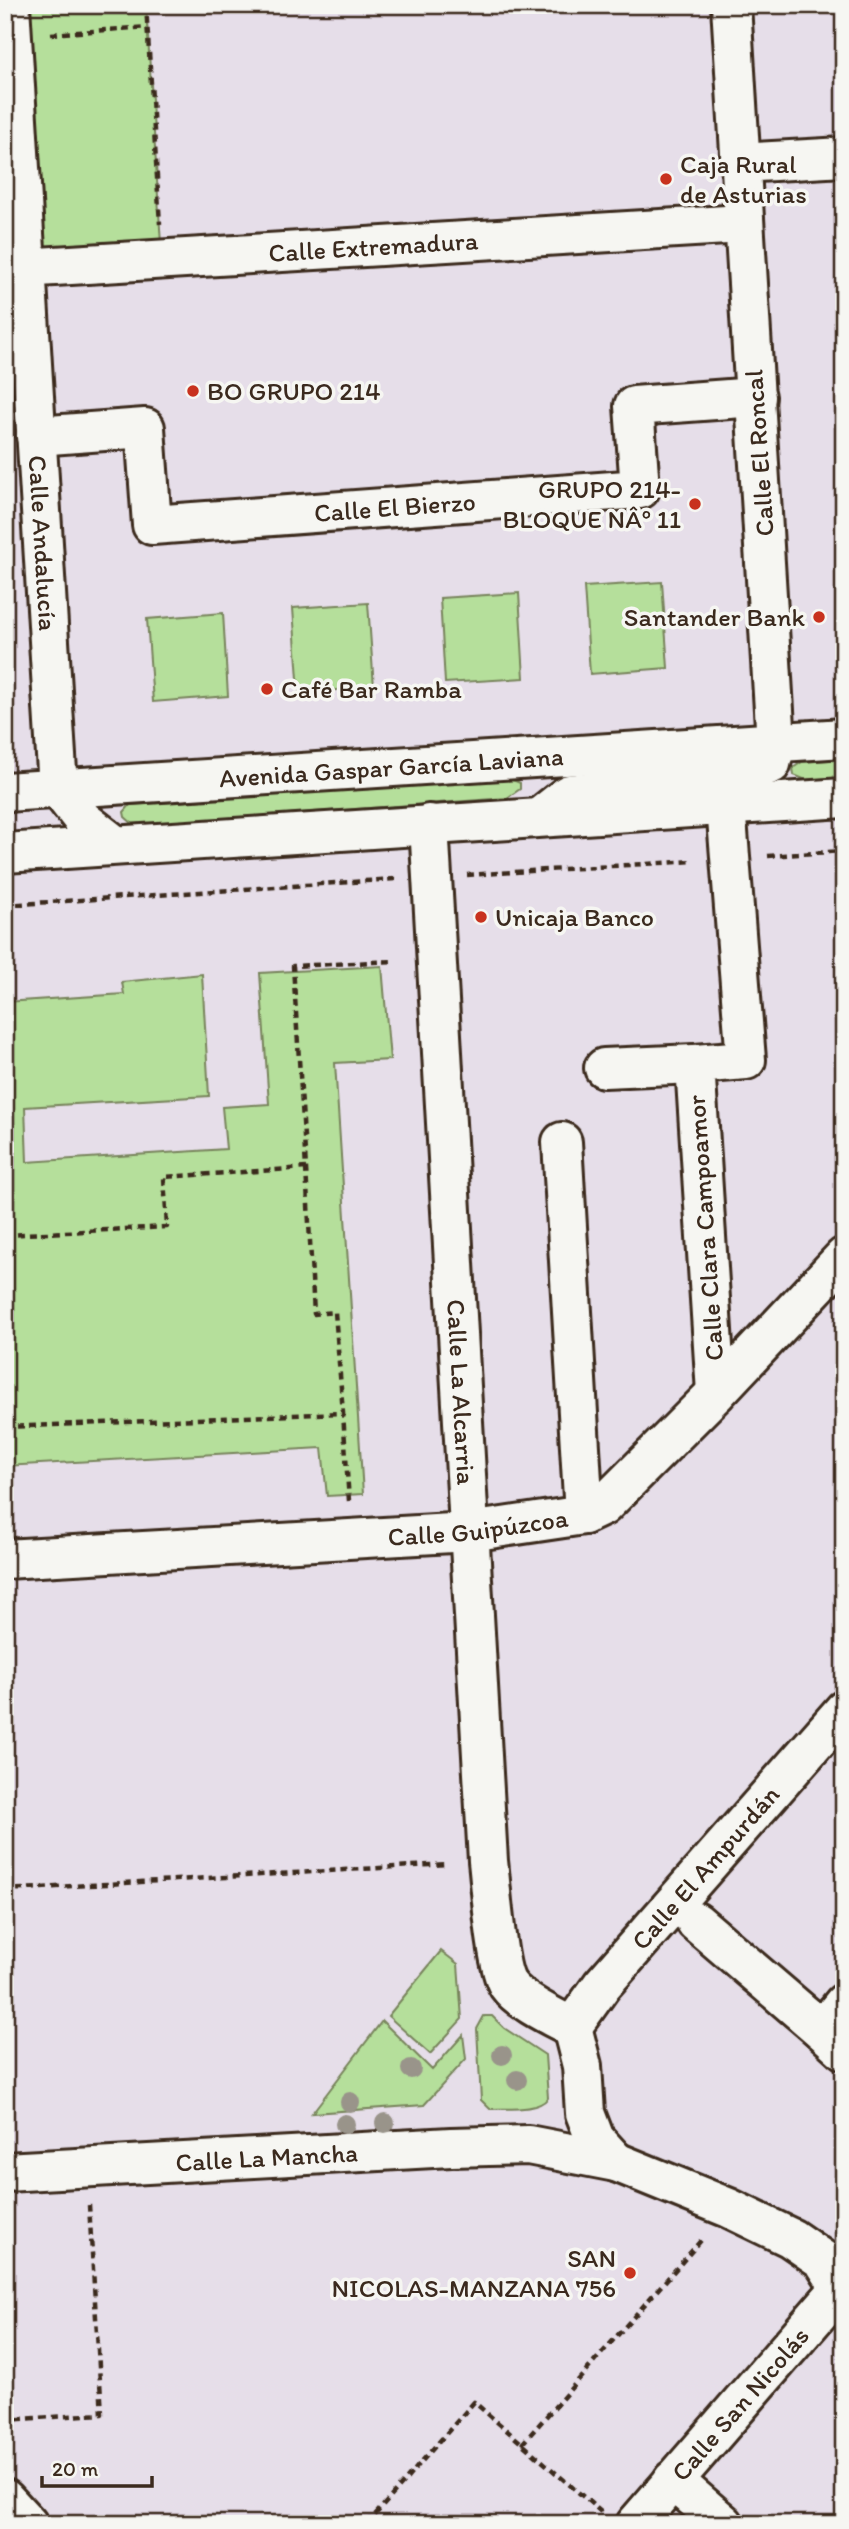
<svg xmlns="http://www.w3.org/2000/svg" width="849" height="2529" font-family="Itim,sans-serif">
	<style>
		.green { fill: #b5df9b; stroke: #78845c; stroke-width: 2 }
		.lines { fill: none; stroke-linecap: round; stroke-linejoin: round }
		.minor-casing { stroke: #3b2a1e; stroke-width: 44 }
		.major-casing { stroke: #3b2a1e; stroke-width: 44 }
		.path { stroke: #3b2a1e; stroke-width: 4.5; stroke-dasharray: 7 5; stroke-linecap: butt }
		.minor { stroke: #f6f6f2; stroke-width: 38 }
		.major { stroke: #f6f6f2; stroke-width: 38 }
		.tree { fill: #99948a }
		.poi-dot { fill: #c8321e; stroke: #f6f6f2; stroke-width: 2.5 }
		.labels { text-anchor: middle; stroke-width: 7; stroke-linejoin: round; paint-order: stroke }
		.poi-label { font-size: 26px; fill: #3b2a1e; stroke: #f6f6f2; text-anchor: start }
		.street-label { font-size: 26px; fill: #3b2a1e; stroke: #f6f6f2 }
	</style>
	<rect width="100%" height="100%" fill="#e6dee9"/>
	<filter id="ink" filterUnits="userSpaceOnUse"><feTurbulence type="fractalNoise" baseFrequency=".0143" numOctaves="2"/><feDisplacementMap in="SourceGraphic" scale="14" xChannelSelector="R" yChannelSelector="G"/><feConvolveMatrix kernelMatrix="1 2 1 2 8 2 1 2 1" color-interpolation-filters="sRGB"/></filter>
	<g filter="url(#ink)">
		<!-- green -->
		<path class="green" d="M10 5H146L162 260 26 267Z
			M662 582 668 668 590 674 584 587Z
			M519 593 524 678 445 683 440 598Z
			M368 603 374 687 299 693 293 608Z
			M223 613 228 696 153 702 147 619Z
			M844 759V777L806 780 794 775 793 768 802 762Z
			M508 778 520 783V789L507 798 134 825 125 817 124 812 130 805Z
			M382 966 390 1060 335 1063 363 1494 327 1496 322 1448 5 1466V1002L124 994 122 982 202 974 209 1096 25 1107 27 1162 226 1149 222 1107 269 1104 260 973Z
			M441 1951 458 1964 462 2019 430 2054 388 2016Z
			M484 2016H492L504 2028 545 2055 548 2098C537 2112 507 2108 490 2109L481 2100 477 2029Z
			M382 2021 432 2070 463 2035 466 2059 424 2105 312 2113Z"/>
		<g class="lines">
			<defs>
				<g id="minor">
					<path id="s1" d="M10 5 58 788 83 820 115 845"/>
					<path d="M739 163 844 157"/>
					<path id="s2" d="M5 269 743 224"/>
					<path id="s3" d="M36 436 145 428 152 525 640 489 634 406 756 397"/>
					<path d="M540 817 569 794 750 772 771 764 776 743 731 5"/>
					<path id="s4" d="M429 824 488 1861C491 1886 496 1967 508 1985 520 2002 553 2017 572 2027L582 2066 585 2113 595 2139 616 2162"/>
					<path d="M604 1068 695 1064"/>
					<path d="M562 1142 584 1515"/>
					<path d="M716 1393 695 1064 746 1060 726 806"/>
					<path id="s5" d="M5 1559 469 1532 584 1515 603 1506 716 1393 844 1257"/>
					<path d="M696 1922 822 2030"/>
					<path d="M844 2003 822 2030 844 2050"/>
					<path id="s6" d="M572 2027 602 1985 844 1710"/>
					<path id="s7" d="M5 2172 451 2147 528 2145 616 2162 729 2208 791 2238 823 2260 844 2293"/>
					<path d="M673 2480 724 2524"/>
					<path d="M5 2499 28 2524"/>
					<path id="s8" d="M636 2524 844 2284"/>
				</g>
				<g id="major">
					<path id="s9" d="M5 792 844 738"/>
					<path d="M5 853 844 798"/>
				</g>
			</defs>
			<!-- minor casing -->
			<use href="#minor" class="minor-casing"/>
			<!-- major casing -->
			<use href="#major" class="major-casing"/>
			<!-- path -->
			<path class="path" d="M146 5 160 224
				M51 34 147 27
				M768 856 844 851
				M467 875 693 861
				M5 905 396 879
				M306 1168 314 1314 335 1312 343 1413
				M5 1235 167 1227 164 1177 306 1168 293 966 394 961
				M5 1427 343 1413 349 1501
				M5 1890 447 1864
				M5 2420 102 2414 89 2205
				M522 2444 704 2237
				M367 2524 474 2402 601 2512"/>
			<!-- minor -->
			<use href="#minor" class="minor"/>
			<!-- major -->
			<use href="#major" class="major"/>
		</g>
		<!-- trees -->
		<g class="tree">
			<circle cx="502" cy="2055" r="10"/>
			<circle cx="411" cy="2069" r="10"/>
			<circle cx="517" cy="2080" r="10"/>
			<circle cx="350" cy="2102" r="10"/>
			<circle cx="385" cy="2123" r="10"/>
			<circle cx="345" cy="2124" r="10"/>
		</g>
	</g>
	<!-- markers -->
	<g class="poi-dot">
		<circle cx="666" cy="179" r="7"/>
		<circle cx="193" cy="391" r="7"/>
		<circle cx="695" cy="504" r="7"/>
		<circle cx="819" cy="617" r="7"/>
		<circle cx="267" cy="689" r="7"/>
		<circle cx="481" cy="917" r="7"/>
		<circle cx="630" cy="2273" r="7"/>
	</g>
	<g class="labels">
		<!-- poi labels -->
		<g class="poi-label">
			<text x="680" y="173">Caja Rural<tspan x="680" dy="30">de Asturias</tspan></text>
			<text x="207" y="400">BO GRUPO 214</text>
			<text x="681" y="498" text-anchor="end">GRUPO 214-<tspan x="681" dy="30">BLOQUE NÂº 11</tspan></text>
			<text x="805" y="626" text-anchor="end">Santander Bank</text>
			<text x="281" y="698">Café Bar Ramba</text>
			<text x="495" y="926">Unicaja Banco</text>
			<text x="616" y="2267" text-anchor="end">SAN<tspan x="616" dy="30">NICOLAS-MANZANA 756</tspan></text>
		</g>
		<!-- street labels -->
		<g class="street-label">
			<text dy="9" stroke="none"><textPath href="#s2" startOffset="369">Calle Extremadura</textPath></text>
			<text transform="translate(759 453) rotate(-94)" y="9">Calle El Roncal</text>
			<text dy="9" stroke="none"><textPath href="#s3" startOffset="450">Calle El Bierzo</textPath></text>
			<text dy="9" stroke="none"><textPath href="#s1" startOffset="539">Calle Andalucía</textPath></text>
			<text dy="9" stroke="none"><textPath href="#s9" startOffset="387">Avenida Gaspar García Laviana</textPath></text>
			<text transform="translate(705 1228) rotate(-94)" y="9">Calle Clara Campoamor</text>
			<text dy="9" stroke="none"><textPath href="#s4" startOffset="569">Calle La Alcarria</textPath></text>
			<text dy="9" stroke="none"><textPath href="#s5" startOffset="474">Calle Guipúzcoa</textPath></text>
			<text dy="9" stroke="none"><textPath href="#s6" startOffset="208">Calle El Ampurdán</textPath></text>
			<text dy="9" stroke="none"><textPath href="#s7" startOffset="262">Calle La Mancha</textPath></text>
			<text dy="9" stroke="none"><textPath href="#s8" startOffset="159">Calle San Nicolás</textPath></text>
		</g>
	</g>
	<!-- margin -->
	<rect width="849" height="2529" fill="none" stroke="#f6f6f2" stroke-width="28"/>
	<rect x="14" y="14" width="821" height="2501" fill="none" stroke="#3b2a1e" stroke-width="2.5" filter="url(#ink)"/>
	<!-- scale -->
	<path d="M42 2476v10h110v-10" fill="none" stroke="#3b2a1e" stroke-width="3.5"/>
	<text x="52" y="2476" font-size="21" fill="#3b2a1e" stroke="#f6f6f2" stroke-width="5" paint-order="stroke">20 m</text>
</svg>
